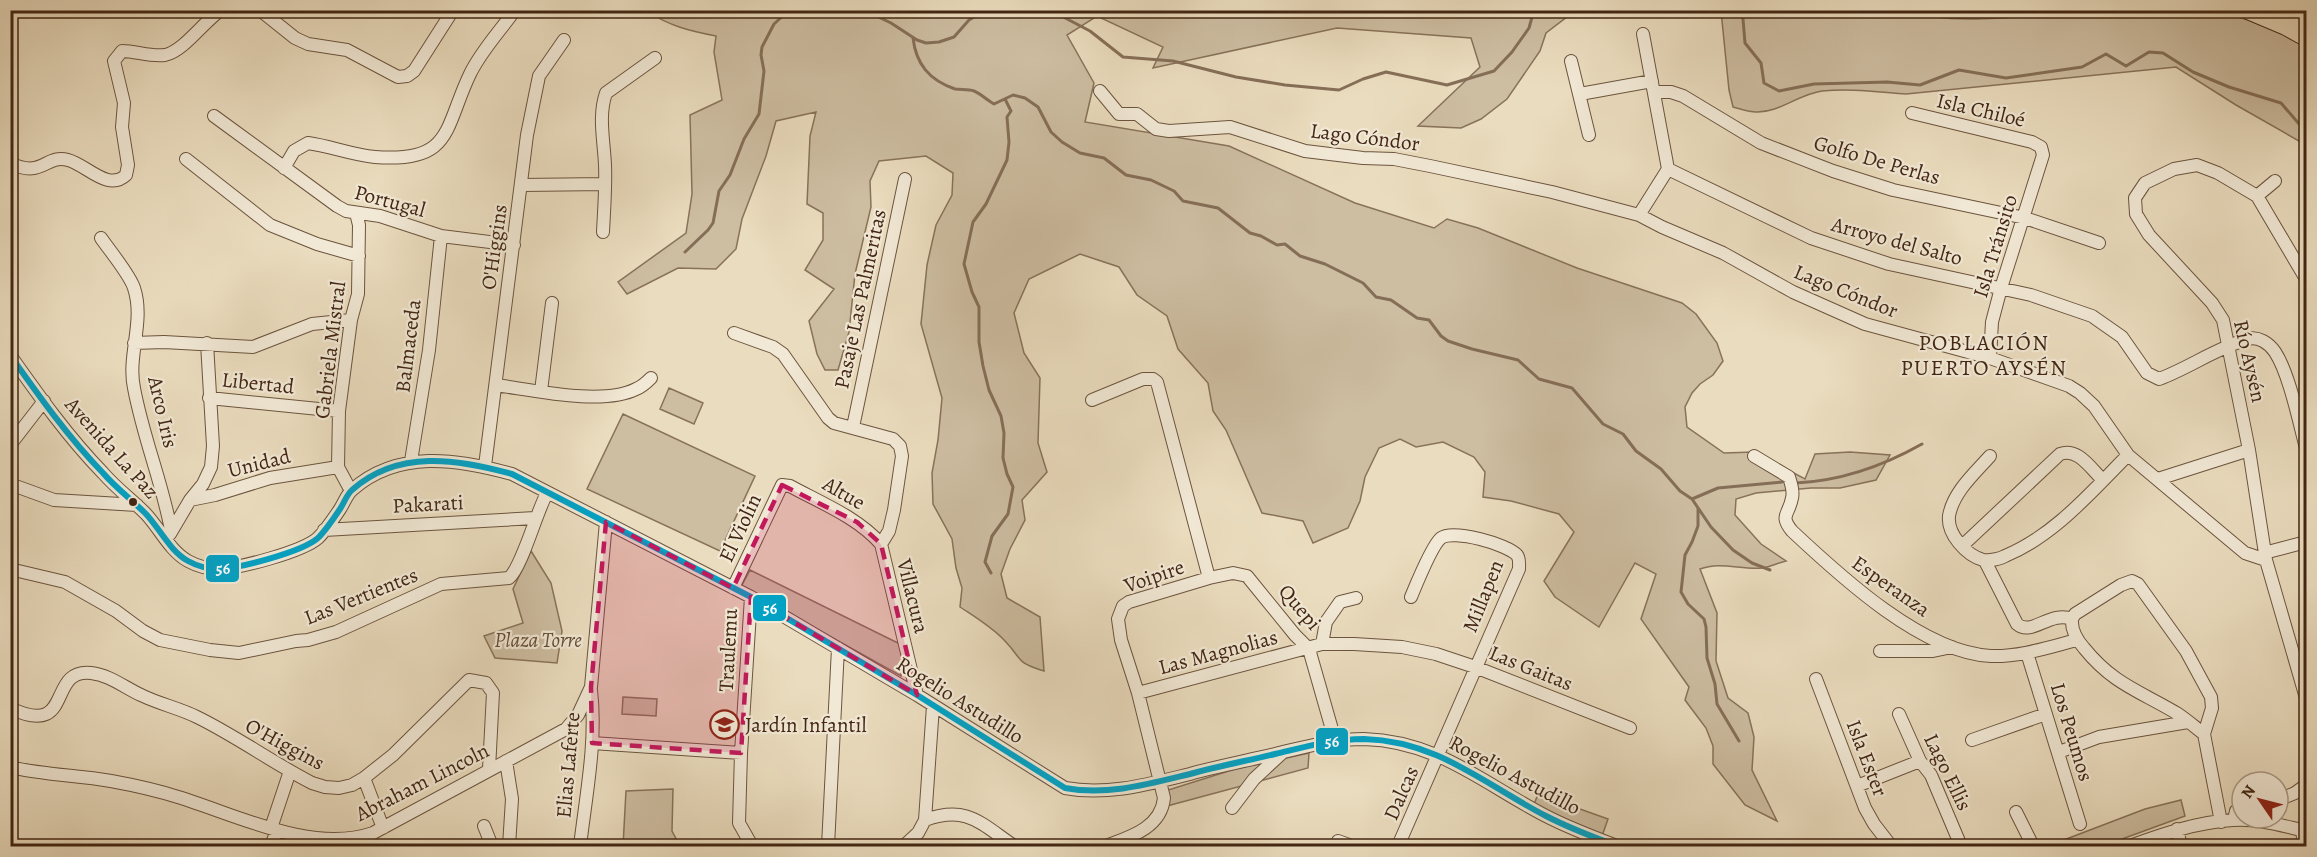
<svg xmlns="http://www.w3.org/2000/svg" width="2317" height="857" font-family="Alegreya,serif">
	<style>
		.green { fill: #cdbda1; stroke: #88725a; stroke-width: 1.5 }
		.lines { fill: none; stroke-linecap: round; stroke-linejoin: round }
		.stream { stroke: #856e57; stroke-width: 3 }
		.minor-casing { stroke: #6c543e; stroke-width: 14 }
		.highway-casing { stroke: #422613; stroke-width: 20 }
		.minor { stroke: #f1e8d5; stroke-width: 12 }
		.highway { stroke: #eadcbe; stroke-width: 18 }
		.bus-1-casing { stroke: #f1e8d5; stroke-width: 10 }
		.bus-1 { stroke: #03a2c5; stroke-width: 6 }
		.marked { fill: #c2185b; fill-opacity: 0.2; stroke: #c2185b; stroke-width: 4.5; stroke-dasharray: 12 8; stroke-linejoin: round }
		.bus-dot { fill: #422613; stroke: #f1e8d5; stroke-width: 2 }
		.labels { text-anchor: middle; stroke-width: 4.5; stroke-linejoin: round; paint-order: stroke }
		.street-label { font-size: 21px; fill: #422613; stroke: #f1e8d5 }
		.park-label { font-size: 21px; font-style: italic; fill: #654c36; stroke: #f1e8d5 }
		.poi-label { font-size: 21px; fill: #422613; stroke: #f1e8d5; text-anchor: start }
		.neighbourhood-label { font-size: 22px; letter-spacing: 1.5px; fill: #422613; stroke: #f1e8d5 }
		.line-badge { stroke: #f1e8d5; stroke-width: 2 }
		.badge-label { font-size: 16px; text-anchor: middle; font-weight: bold; fill: #fff }
	</style>
	<rect width="100%" height="100%" fill="#eadcbe"/>
	<filter id="stains"><feTurbulence type="fractalNoise" baseFrequency=".00333" numOctaves="4"/><feColorMatrix values="0 0 0 0 .2 0 0 0 0 .09 0 0 0 0 .02 0 0 0 .5 -.17"/></filter>
	<radialGradient id="worn" r=".72"><stop offset=".6" stop-color="#630" stop-opacity="0"/><stop offset="1" stop-color="#630" stop-opacity=".3"/></radialGradient>
	<!-- green -->
	<path class="green" d="M1897 10C1967 28 2023 14 2093 11 2111 10 2130 10 2148 10 2209 10 2253 13 2306 46V156L2299 141 2236 105 2176 67 1906 94C1878 92 1850 88 1822 91 1799 94 1779 113 1756 112 1749 112 1741 109 1733 107L1729 90 1721 11H1719Z
		M647 11H1583L1567 17 1546 33 1540 51 1507 99 1481 119 1461 128 1418 126 1480 67 1471 38 1337 28 1153 68 1163 47 1097 16 1067 35 1094 83 1085 122 1229 146 1355 203 1434 228 1447 219 1478 228 1577 268 1682 303 1696 314 1717 343 1723 361 1713 375 1700 384 1692 393 1685 407 1687 427 1724 453 1754 452 1805 479 1815 454 1850 452 1890 455 1876 480 1840 488H1811L1756 493 1736 499 1735 515 1761 544 1786 561C1778 563 1770 567 1762 568 1741 570 1720 561 1700 569L1717 613 1716 661 1728 698 1748 713 1754 737 1752 770 1777 821 1745 805 1713 764V746L1706 728 1685 700 1689 687 1641 619 1656 574 1635 563 1599 627 1555 597 1544 581 1574 532 1559 514 1511 501 1483 497 1485 472 1474 457 1443 442 1416 447 1400 439 1379 448 1365 477 1360 501 1348 528 1313 543 1303 521 1262 513 1226 430 1213 411 1208 383 1178 349 1167 316 1137 295 1119 267 1080 254 1029 279 1014 313 1024 353 1040 378 1038 443 1047 472 1022 500 1025 520 1010 549 1001 574 1007 598 1040 617 1044 671C1016 663 1023 660 1005 641 992 627 975 617 960 607L962 588 956 568 952 539 933 504 932 473 938 440 942 398 921 324 927 265 936 225 952 195 953 173 926 156 879 161 870 181 871 207 855 274 849 332 838 370H825L817 354 809 321 834 289 805 270 823 240V213L807 204 810 136 816 112 776 121 766 156 742 219 736 249 716 269 678 268 627 294 618 282 686 233 692 194 690 115 722 100 714 52 716 36C690 31 669 26 647 11Z
		M669 388 703 403 694 424 660 409Z
		M623 414 755 476 720 551 587 489Z
		M531 551 551 583 562 631 557 663 495 658 484 636 523 623 513 589Z
		M750 570 902 645 901 676 741 587Z
		M623 697 657 699 656 716 622 714Z
		M1309 753 1308 768 1167 806 1165 791 1235 769Z
		M673 789 672 831 680 846H623L626 791Z
		M1538 794 1608 819 1602 836 1533 807Z
		M2181 800 2185 816 2103 846H2048L2145 809Z"/>
	<g class="lines">
		<!-- stream -->
		<path class="stream" d="M864 10 891 23 917 40 926 43 939 42 954 37 969 20 986 10
			M1050 10 1090 31 1123 57 1173 61 1236 77 1285 85 1339 90 1363 79 1386 72 1447 85 1494 71 1512 52 1529 28 1534 10
			M1739 10 1743 19 1745 43 1761 63 1764 83 1779 91 1814 84 1887 82 1920 85 1959 70 2006 78 2082 67 2106 54 2126 66 2149 52 2163 53 2193 72 2229 87 2281 103 2306 132
			M913 38C916 64 929 80 955 89 961 90 968 89 974 91 981 94 987 100 994 104L1013 95 1025 98 1038 107 1051 132 1062 142 1080 153 1104 158 1126 175 1151 180 1174 191 1183 201 1218 208 1250 233 1261 236 1277 245 1285 244 1300 256 1325 264 1363 283 1376 297 1391 300 1417 318 1429 320 1441 336 1448 341 1472 349 1518 360 1539 379 1572 388 1603 424 1623 434 1636 451 1661 469 1680 491 1692 499 1711 527 1733 550 1752 563 1770 570
			M685 252 708 230 713 223 719 191 730 175 744 139 759 114 764 71 761 55 762 47 774 24 789 10
			M1796 483C1840 481 1883 466 1922 444
			M1692 499 1718 488 1782 482
			M1698 508V526L1692 542 1685 555 1681 592 1688 604 1704 619 1706 627 1707 658 1715 684 1717 704 1739 741
			M991 573 985 562 992 536 1008 514 1013 487 1007 474 1003 458 1004 433 1001 416 989 390 983 366 979 342V307L972 292 964 264 973 222 986 204 1007 160 1009 142 1007 117 1011 111 1005 99"/>
		<defs>
			<path id="minor" d="M260 10 295 38 308 44 347 50 398 77 407 76 414 71 453 10
				M1643 34 1668 169
				M1571 61 1589 135
				M1100 91 1119 114H1137L1156 129 1169 131 1230 127 1305 151 1363 158 1394 159 1430 166 1552 192 1639 215 1662 227 1723 253 1793 292 1865 324 1990 358 2069 386 2080 393 2094 406 2128 455 2245 553 2266 560
				M1654 92H1671L1683 96 1761 143 1833 171 1893 190 2025 218 2099 243
				M1580 94 1652 81
				M1912 113 2032 142 2041 147 2043 155 2001 288 1992 322 1990 358
				M214 116 337 206 346 211 380 216 441 236 514 245
				M186 159 270 225 317 244 359 256
				M10 163C43 179 45 154 68 160 87 165 108 192 126 175L128 165 122 127 124 103 114 61 122 51C136 51 150 57 165 55 184 51 204 21 221 10
				M284 168 294 151 308 143C330 146 352 155 375 157 453 163 444 128 470 74 481 51 500 31 515 10
				M1668 169 1811 238 1889 264 2031 295 2092 316 2122 337 2147 373 2159 379C2189 368 2216 348 2248 339 2258 336 2269 343 2275 352 2289 373 2299 422 2306 448
				M522 185 605 184
				M2257 196 2275 181
				M1639 215 1668 169
				M603 232C604 210 606 187 605 165 604 141 598 116 606 93L655 58
				M101 238C110 251 130 275 134 288 145 321 127 356 134 388 143 437 162 482 171 530
				M2306 279 2257 196 2218 173 2197 165 2174 169 2145 183 2135 198 2136 214 2149 235 2212 303 2223 320 2249 450 2266 560 2306 698
				M734 333 773 347 783 354 828 418 834 423 893 439 900 446 902 456 894 510 889 531 881 544 917 695
				M134 343 164 342 253 347 312 324 351 320
				M10 355C39 396 68 437 103 473 116 488 132 500 146 514 160 529 170 551 188 561 197 566 209 569 219 569 240 568 302 552 318 538 326 530 334 518 340 509 344 503 347 494 352 490 398 449 458 459 512 474L751 597 917 695 1065 788C1107 796 1149 784 1190 774 1218 766 1246 761 1275 754 1305 747 1332 739 1364 739 1438 741 1484 784 1546 816 1569 828 1593 837 1617 846
				M496 385C533 390 603 406 636 389 642 387 647 382 651 378
				M541 391 552 303
				M209 398 339 411
				M1092 400 1143 379H1153L1157 382 1209 578 1129 602 1123 606 1118 619 1121 640 1138 693 1164 798C1161 828 1130 837 1106 846
				M853 427 905 179
				M10 445 44 401
				M1754 456 1789 477C1791 484 1794 491 1792 498 1789 515 1779 515 1792 531 1840 576 1923 653 1991 656 2020 657 2049 647 2077 640
				M1990 456C1975 473 1953 492 1949 516 1947 534 1966 555 1983 560 1989 561 2000 559 2005 556 2054 536 2091 492 2128 455
				M411 461 429 350 441 236
				M485 466 527 135 539 76 564 40
				M2158 479 2249 450
				M10 484 54 500 137 505
				M351 491 338 467 339 411 351 320 358 294 359 225 356 213
				M190 500 215 495 270 478 338 467
				M324 530 535 518
				M170 534 190 500 203 484 211 467 213 446 207 343
				M1962 546 2060 454C2078 447 2091 469 2103 480
				M2264 553 2306 542
				M1985 561 2017 624C2032 637 2050 610 2072 619 2071 630 2077 640 2084 648 2114 685 2140 691 2178 714 2187 720 2195 727 2204 734L2221 822
				M10 569 65 582 116 611 143 631 160 640 210 650 239 653 296 641 308 640 336 632 441 584 509 578C522 567 536 513 547 493
				M1209 578 1233 573 1247 576 1295 635 1309 649 1335 740
				M733 588 782 485 790 486C821 503 857 517 881 544
				M751 597 741 753 739 823 752 846
				M2072 619 2075 614 2121 585 2132 581 2138 584 2186 651 2211 697 2212 708 2204 734
				M1322 644 1326 622 1340 602 1356 598
				M1880 651H1933L1952 647
				M2027 653 2080 824
				M1816 679 1865 808 1874 824 1891 846
				M1138 693 1322 644H1354L1402 647 1436 654 1475 667 1630 728
				M10 708C75 739 46 668 91 673 110 675 125 688 141 695 159 704 179 708 197 717 236 736 273 763 312 783L325 787 339 788 352 785 364 778 393 755 469 680 486 683 493 693 489 769
				M1899 714 1920 761 1931 775 1961 846
				M1972 740 2046 714
				M592 743 741 753
				M2059 752 2099 737 2188 722
				M506 761 512 799 509 846
				M10 767C43 775 77 775 111 781 133 785 156 790 178 797 237 815 312 854 373 833L566 729 578 715 591 687 606 522
				M364 778 383 828
				M1857 786 1920 761
				M2278 800 2295 793 2306 785
				M1232 808 1254 779 1282 753
				M2016 812 2033 846
				M925 820C967 805 980 823 1014 846
				M2234 820 2236 811 2242 809
				M484 826 492 846
				M271 828 290 771
				M2177 829 2181 846
				M2302 830 2304 846
				M1338 841 1352 846
				M271 846 277 830
				M580 846C586 795 597 741 591 690
				M828 846 838 648
				M904 846 918 833 925 820 933 706
				M1398 846 1519 569C1519 564 1520 559 1517 555 1507 544 1453 529 1441 538 1432 545 1416 585 1411 597
				M2130 846C2163 834 2197 822 2233 820 2257 818 2283 826 2306 831"/>
			<path id="highway" d="M2248 10 2286 26 2306 37
				M2284 10 2306 22"/>
		</defs>
		<!-- minor casing -->
		<use href="#minor" class="minor-casing"/>
		<!-- highway casing -->
		<use href="#highway" class="highway-casing"/>
		<!-- minor -->
		<use href="#minor" class="minor"/>
		<!-- highway -->
		<use href="#highway" class="highway"/>
		<defs>
			<path id="bus-1" d="M10 355C39 396 68 437 103 473 116 488 132 500 146 514 160 529 170 551 188 561 197 566 209 569 219 569 240 568 302 552 318 538 326 530 334 518 340 509 344 503 347 494 352 490 398 449 458 459 512 474L751 597 917 695 1065 788C1107 796 1149 784 1190 774 1218 766 1246 761 1275 754 1305 747 1332 739 1364 739 1438 741 1484 784 1546 816 1569 828 1593 837 1617 846"/>
		</defs>
		<!-- bus-1 casing -->
		<use href="#bus-1" class="bus-1-casing"/>
		<!-- bus-1 -->
		<use href="#bus-1" class="bus-1"/>
	</g>
	<!-- marked area -->
	<path class="marked" d="M782 485 857 522 881 544 917 695 751 597 741 753 592 743 591 687 606 522 733 588Z"/>
	<!-- icons -->
	<defs>
		<symbol id="school-ring" viewBox="-11 -11 22 22"><circle r="9.5" fill="#f1e8d5" stroke="#8f2418" stroke-width="1.5"/><path d="M0-5L7-2L0 1L-7-2ZM-4 1L0 2.5L4 1V4Q0 6-4 4Z" fill="#8f2418"/></symbol>
	</defs>
	<g fill-rule="evenodd">
		<use href="#school-ring" x="708" y="708" width="33" height="33"/>
	</g>
	<!-- markers -->
	<circle class="bus-dot" cx="133" cy="502" r="5"/>
	<g class="labels">
		<!-- street labels -->
		<g class="street-label">
			<text transform="translate(1981 110) rotate(13)" y="7">Isla Chiloé</text>
			<text transform="translate(1365 137) rotate(7)" y="7">Lago Cóndor</text>
			<text transform="translate(1877 160) rotate(16)" y="7">Golfo De Perlas</text>
			<text transform="translate(390 201) rotate(15)" y="7">Portugal</text>
			<text transform="translate(1897 241) rotate(15)" y="7">Arroyo del Salto</text>
			<text transform="translate(1995 246) rotate(-73)" y="7">Isla Tránsito</text>
			<text transform="translate(494 247) rotate(-82)" y="7">O'Higgins</text>
			<text transform="translate(1846 291) rotate(22)" y="7">Lago Cóndor</text>
			<text transform="translate(860 299) rotate(-78)" y="7">Pasaje Las Palmeritas</text>
			<text transform="translate(408 346) rotate(-83)" y="7">Balmaceda</text>
			<text transform="translate(330 350) rotate(-83)" y="7">Gabriela Mistral</text>
			<text transform="translate(2250 361) rotate(77)" y="7">Río Aysén</text>
			<text transform="translate(258 383) rotate(6)" y="7">Libertad</text>
			<text transform="translate(163 412) rotate(77)" y="7">Arco Iris</text>
			<text transform="translate(112 448) rotate(48)" y="7">Avenida La Paz</text>
			<text transform="translate(259 463) rotate(-14)" y="7">Unidad</text>
			<text transform="translate(844 493) rotate(30)" y="7">Altue</text>
			<text transform="translate(428 504) rotate(-3)" y="7">Pakarati</text>
			<text transform="translate(740 528) rotate(-65)" y="7">El Violin</text>
			<text transform="translate(1154 576) rotate(-19)" y="7">Voipire</text>
			<text transform="translate(1891 586) rotate(35)" y="7">Esperanza</text>
			<text transform="translate(361 596) rotate(-22)" y="7">Las Vertientes</text>
			<text transform="translate(913 596) rotate(76)" y="7">Villacura</text>
			<text transform="translate(1483 596) rotate(-68)" y="7">Millapen</text>
			<text transform="translate(1300 607) rotate(50)" y="7">Quepi</text>
			<text transform="translate(728 650) rotate(-87)" y="7">Traulemu</text>
			<text transform="translate(1218 652) rotate(-15)" y="7">Las Magnolias</text>
			<text transform="translate(1531 668) rotate(22)" y="7">Las Gaitas</text>
			<text transform="translate(960 700) rotate(32)" y="7">Rogelio Astudillo</text>
			<text transform="translate(2072 732) rotate(73)" y="7">Los Peumos</text>
			<text transform="translate(285 744) rotate(28)" y="7">O'Higgins</text>
			<text transform="translate(1867 758) rotate(69)" y="7">Isla Ester</text>
			<text transform="translate(568 765) rotate(-85)" y="7">Elias Laferte</text>
			<text transform="translate(1948 772) rotate(64)" y="7">Lago Ellis</text>
			<text transform="translate(1515 775) rotate(28)" y="7">Rogelio Astudillo</text>
			<text transform="translate(422 782) rotate(-27)" y="7">Abraham Lincoln</text>
			<text transform="translate(1401 793) rotate(-66)" y="7">Dalcas</text>
		</g>
		<!-- park labels -->
		<g class="park-label">
			<text x="538" y="647">Plaza Torre</text>
		</g>
		<!-- poi labels -->
		<g class="poi-label">
			<text x="745" y="732">Jardín Infantil</text>
		</g>
		<!-- neighbourhood labels -->
		<g class="neighbourhood-label">
			<text x="1984" y="350">POBLACIÓN<tspan x="1984" dy="25">PUERTO AYSÉN</tspan></text>
		</g>
	</g>
	<g class="line-badge">
		<rect x="205" y="554" width="35" height="29" rx="6" fill="#03a2c5"/>
		<rect x="752" y="594" width="35" height="28" rx="6" fill="#03a2c5"/>
		<rect x="1315" y="727" width="34" height="29" rx="6" fill="#03a2c5"/>
	</g>
	<g class="badge-label">
		<text x="223" y="574">56</text>
		<text x="770" y="614">56</text>
		<text x="1332" y="747">56</text>
	</g>
	<!-- margin -->
	<rect width="2317" height="857" fill="none" stroke="#eadcbe" stroke-width="36"/>
	<rect x="12" y="12" width="2293" height="833" fill="none" stroke="#422613" stroke-width="3"/>
	<rect x="18" y="18" width="2281" height="821" fill="none" stroke="#422613" stroke-width="1.5"/>
	<!-- north arrow -->
	<g transform="translate(2260 800) rotate(305)"><circle r="28" fill="#f1e8d5" stroke="#ab9a87" stroke-width="1.5"/>
	<path d="M0-4.5L10 22L0 15L-10 22Z" fill="#8f2418"/>
	<text y="-9" font-size="16" font-weight="bold" text-anchor="middle" fill="#422613">N</text>
	</g>
	<rect width="100%" height="100%" filter="url(#stains)"/>
	<rect width="100%" height="100%" fill="url(#worn)"/>
</svg>
